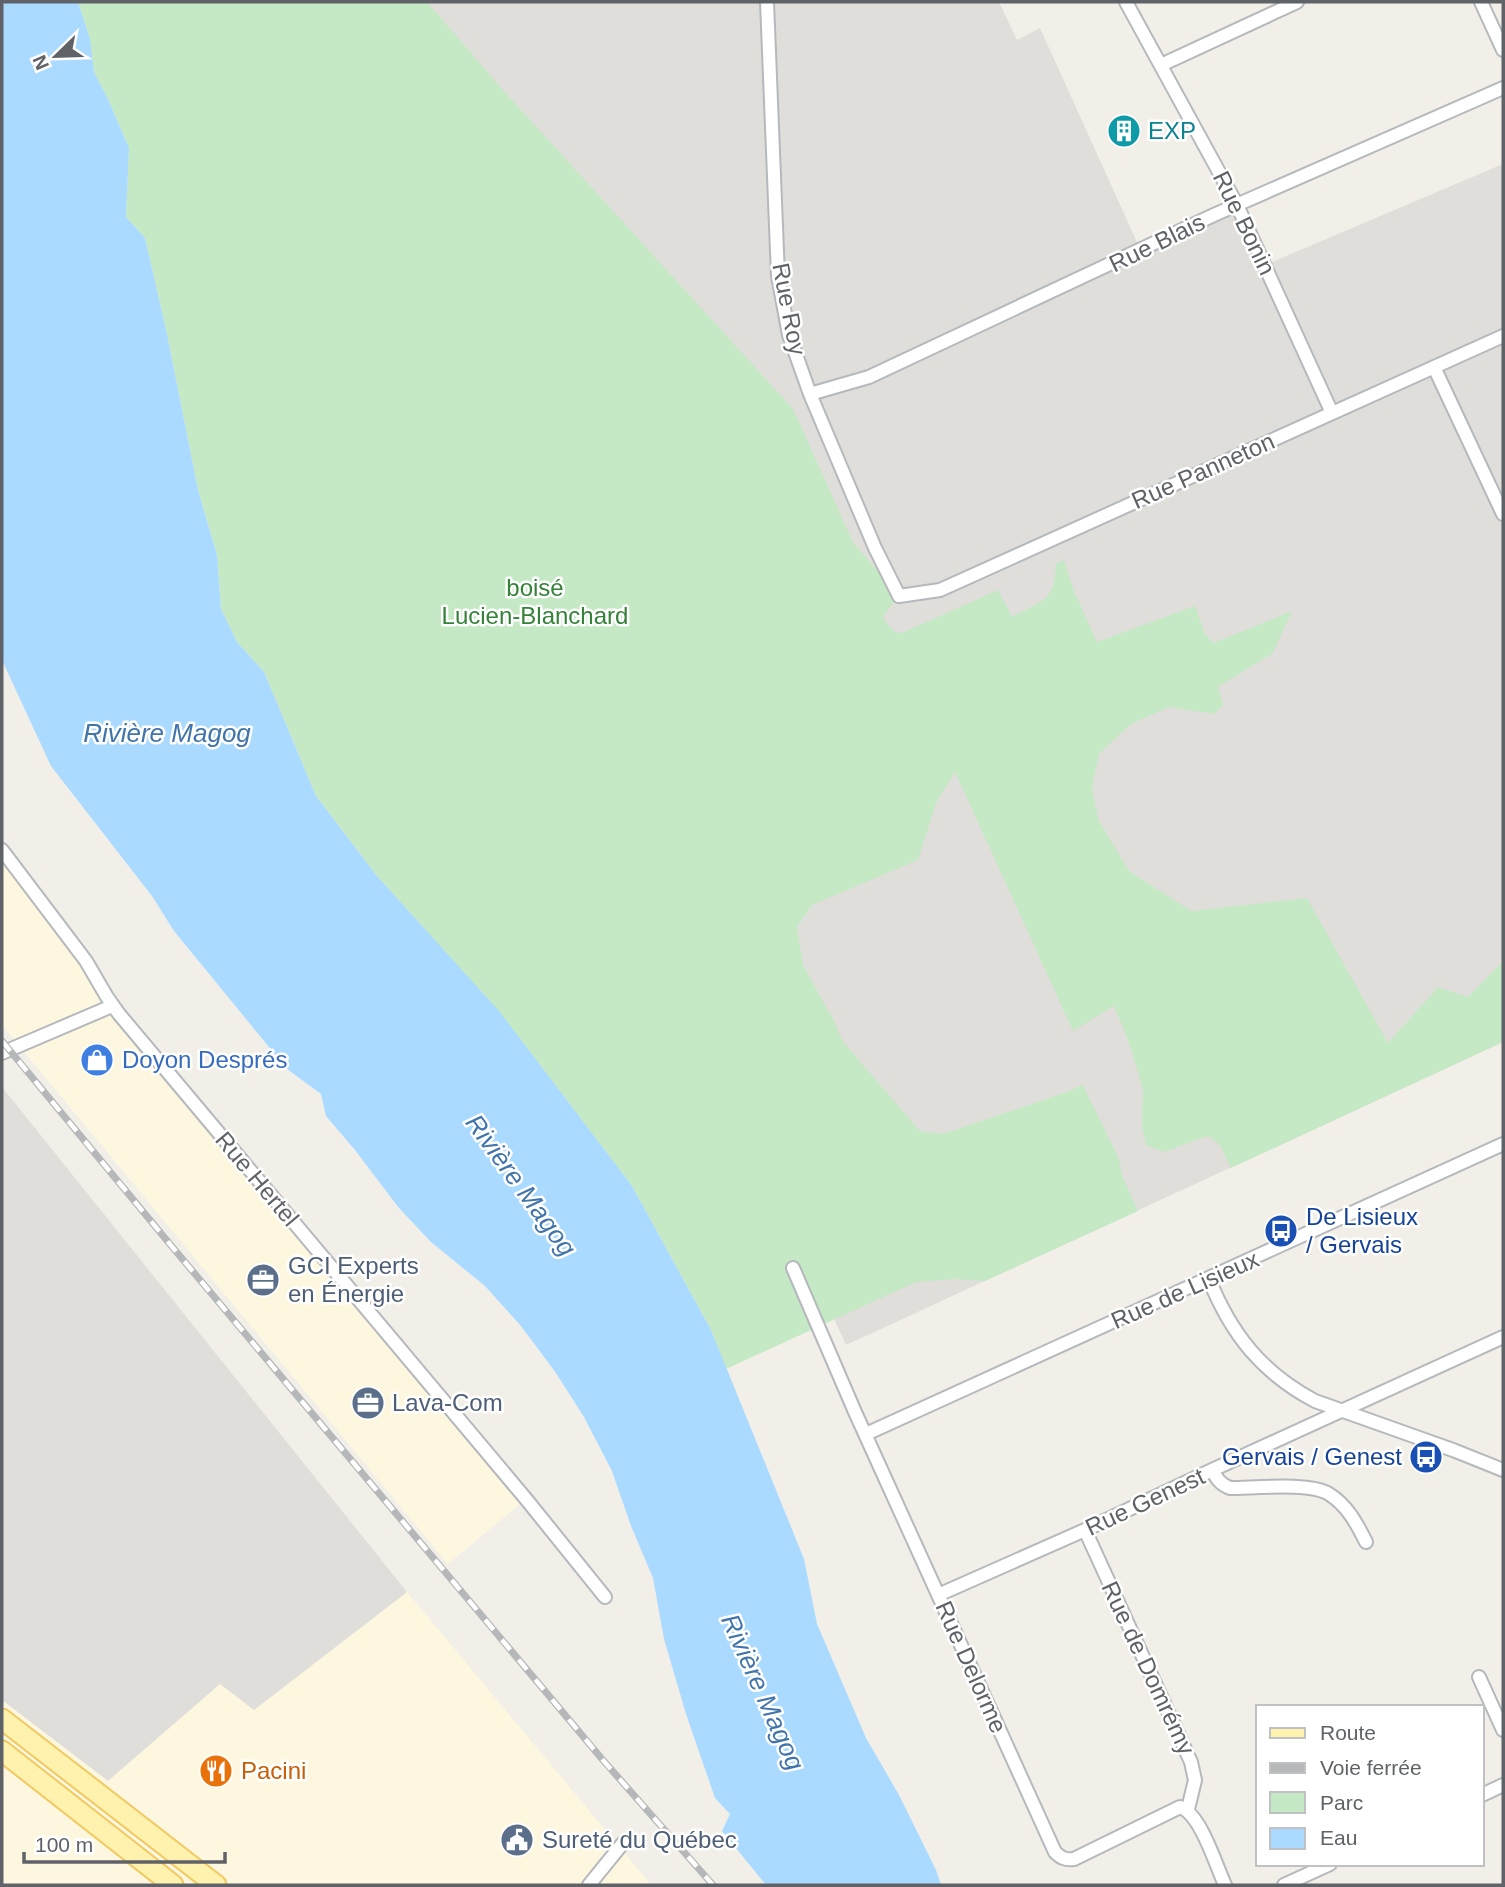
<svg xmlns="http://www.w3.org/2000/svg" width="1505" height="1887" font-family="Arial,sans-serif">
	<style>
		.commercial { fill: #fef7e0 }
		.industrial { fill: #e0deda }
		.green { fill: #c5e8c5 }
		.water { fill: #aadaff }
		.lines { fill: none; stroke-linecap: round; stroke-linejoin: round }
		.street-casing { stroke: #b5b8bc; stroke-width: 16 }
		.primary-casing { stroke: #f2c960; stroke-width: 23 }
		.street { stroke: #fff; stroke-width: 12 }
		.primary { stroke: #fff2af; stroke-width: 19 }
		.rail-casing { stroke: #b6b7b8; stroke-width: 7 }
		.rail { stroke: #fff; stroke-width: 4.5; stroke-dasharray: 13; stroke-linecap: butt }
		.labels { text-anchor: middle; stroke-width: 5; stroke-linejoin: round; paint-order: stroke }
		.culture-label { font-size: 24px; fill: #0d838f; stroke: #fff; text-anchor: start }
		.street-label { font-size: 24px; fill: #5f6368; stroke: #fff }
		.park-label { font-size: 24px; fill: #348238; stroke: #fff }
		.shop-label { font-size: 24px; fill: #366cbe; stroke: #fff; text-anchor: start }
		.transit-label { font-size: 24px; fill: #164399; stroke: #fff; text-anchor: start }
		.service-label { font-size: 24px; fill: #4e5e75; stroke: #fff; text-anchor: start }
		.food-label { font-size: 24px; fill: #c56008; stroke: #fff; text-anchor: start }
		.water-label { font-size: 26px; font-style: italic; fill: #4174aa; stroke: #fff }
	</style>
	<rect width="100%" height="100%" fill="#f1efe8"/>
	<!-- commercial -->
	<path class="commercial" d="M2 850 99 983 526 1499 448 1564 2 1025Z
		M407 1592 651 1885H2V1700L108 1780 221 1683 254 1710Z"/>
	<!-- industrial -->
	<path class="industrial" d="M381 2H999L1017 40 1040 28 1141 251 1237 205 1265 265 1503 164V1042L846 1345 645 907Z
		M2 1087 407 1592 254 1710 220 1684 108 1781 2 1700Z"/>
	<!-- green -->
	<path class="green" d="M78 2H427L503 90 793 409 853 542 899 596 883 616 887 624 896 633 904 632 998 590 1012 617C1043 600 1054 603 1056 564L1064 560 1073 589 1097 642 1195 606 1205 634 1214 643 1292 611 1273 653 1218 687 1223 705 1214 714 1169 707 1131 724 1099 754 1092 788 1098 819 1129 871 1191 911 1307 898 1388 1043 1438 987 1468 997 1501 963H1503V1042L1231 1168 1220 1145 1208 1136 1164 1152 1146 1145 1142 1126 1143 1089 1128 1040 1114 1006 1073 1031 955 772 936 803 918 860 812 905 797 927 803 965 834 1021 843 1042 920 1131 943 1134 1064 1093 1083 1085 1119 1159 1122 1175 1138 1211 985 1281 954 1279 916 1282 726 1369 711 1330 632 1186 499 1012 377 876 316 796 264 672 237 642 221 609 217 555 198 490 167 334 145 238 126 217 129 148 108 99 94 72 90 39Z"/>
	<!-- water -->
	<path class="water" d="M2 2H78L90 39 94 72 108 99 129 148 126 217 145 238 167 334 198 490 217 555 221 609 237 642 264 672 316 796 377 876 499 1011 632 1186 711 1330 804 1559 817 1624 866 1738 899 1795 936 1870 941 1885H766L722 1831 730 1814 715 1798 686 1714 664 1639 653 1578 631 1526 612 1471 584 1417 556 1373 521 1326 485 1286 431 1242 399 1208 355 1150 326 1116 321 1094 287 1069 174 931 152 896 51 766 2 660Z"/>
	<g class="lines">
		<defs>
			<path id="street" d="M767 2 778 276 789 335 810 394 875 548 899 596 940 590 1503 336
				M1126 2 1237 205 1332 413
				M1481 2 1503 50
				M1161 65 1297 2
				M1434 367 1503 514
				M810 394 869 377 1216 214 1503 88
				M2 850 86 961 107 997 119 1014 526 1499 605 1597
				M2 1053 112 1006
				M793 1268 855 1412 1055 1852C1061 1858 1065 1860 1074 1859L1180 1807C1201 1814 1216 1866 1225 1885
				M1209 1279C1231 1334 1262 1373 1315 1401L1453 1450 1503 1470
				M866 1434 1503 1144
				M1212 1470C1217 1479 1220 1484 1230 1488 1254 1488 1310 1482 1329 1494 1347 1505 1357 1524 1366 1542
				M1085 1530 1191 1762 1195 1780 1188 1809
				M938 1595 1085 1530 1212 1470 1503 1337
				M1479 1677 1503 1730
				M1482 1795 1503 1785
				M589 1885 623 1843
				M1284 1885 1330 1864"/>
			<path id="primary" d="M2 1719 216 1885
				M2 1751 173 1885"/>
		</defs>
		<!-- street casing -->
		<use href="#street" class="street-casing"/>
		<!-- primary casing -->
		<use href="#primary" class="primary-casing"/>
		<!-- street -->
		<use href="#street" class="street"/>
		<!-- primary -->
		<use href="#primary" class="primary"/>
		<defs>
			<path id="rail" d="M2 1041 169 1243 602 1759 713 1885"/>
		</defs>
		<!-- rail casing -->
		<use href="#rail" class="rail-casing"/>
		<!-- rail -->
		<use href="#rail" class="rail"/>
	</g>
	<!-- icons -->
	<defs>
		<symbol id="building-disc" viewBox="-11 -11 22 22"><circle r="9.5" fill="#0f9aa8" stroke="#fff"/><path d="M-4-6H4V6H1V3H-1V6H-4ZM-2.5-4.3h1.7v1.8h-1.7ZM.8-4.3h1.7v1.8H.8ZM-2.5-1h1.7V.8h-1.7ZM.8-1h1.7V.8H.8Z" fill="#fff"/></symbol>
		<symbol id="shop-disc" viewBox="-11 -11 22 22"><circle r="9.5" fill="#3f7fe0" stroke="#fff"/><path d="M-5-2.5h2.3a2.7 3.5 0 0 1 5.4 0H5L5.5 6h-11ZM-1.5-2.5h3a1.5 2.3 0 0 0-3 0Z" fill="#fff"/></symbol>
		<symbol id="bus-disc" viewBox="-11 -11 22 22"><circle r="9.5" fill="#1a4fb4" stroke="#fff"/><path d="M-5-6H5V4H4V6H2V4H-2V6H-4V4H-5ZM-3.5-4V0h7V-4ZM-3.5 1.2v1.5H-2V1.2ZM2 1.2v1.5H3.5V1.2Z" fill="#fff"/></symbol>
		<symbol id="office-disc" viewBox="-11 -11 22 22"><circle r="9.5" fill="#5c6f8a" stroke="#fff"/><path d="M-6-3h4V-5.5h4V-3h4V5H-6ZM-1-4.5V-3h2v-1.5ZM-6 0V1H6V0Z" fill="#fff"/></symbol>
		<symbol id="restaurant-disc" viewBox="-11 -11 22 22"><circle r="9.5" fill="#e8710a" stroke="#fff"/><path d="M-5-6h1v4h1v-4h1v4h1v-4h1v5L-1.5 .5V6h-2V.5L-5-1ZM5-6V6H3V1.5H1.5Q1.5-4 5-6Z" fill="#fff"/></symbol>
		<symbol id="civic-disc" viewBox="-11 -11 22 22"><circle r="9.5" fill="#5c6f8a" stroke="#fff"/><path d="M-.6-6.5H3V-4.5H.6V-3L4-1V1h2V6H-6V1h2V-1L-.6-3ZM-1.2 2.5V6h2.4V2.5Z" fill="#fff"/></symbol>
	</defs>
	<g fill-rule="evenodd">
		<use href="#building-disc" x="1105" y="112" width="38" height="38"/>
		<use href="#shop-disc" x="78" y="1041" width="38" height="38"/>
		<use href="#bus-disc" x="1262" y="1212" width="38" height="38"/>
		<use href="#office-disc" x="244" y="1261" width="38" height="38"/>
		<use href="#office-disc" x="349" y="1384" width="38" height="38"/>
		<use href="#bus-disc" x="1407" y="1438" width="38" height="38"/>
		<use href="#restaurant-disc" x="197" y="1752" width="38" height="38"/>
		<use href="#civic-disc" x="498" y="1821" width="38" height="38"/>
	</g>
	<g class="labels">
		<!-- culture labels -->
		<g class="culture-label">
			<text x="1148" y="139">EXP</text>
		</g>
		<!-- street labels -->
		<g class="street-label">
			<text transform="translate(1244 223) rotate(64)" y="8">Rue Bonin</text>
			<text transform="translate(1157 243) rotate(-26)" y="8">Rue Blais</text>
			<text transform="translate(789 309) rotate(79)" y="8">Rue Roy</text>
			<text transform="translate(1203 471) rotate(-24)" y="8">Rue Panneton</text>
			<text transform="translate(257 1179) rotate(50)" y="8">Rue Hertel</text>
			<text transform="translate(1185 1290) rotate(-24)" y="8">Rue de Lisieux</text>
			<text transform="translate(1145 1502) rotate(-25)" y="8">Rue Genest</text>
			<text transform="translate(971 1667) rotate(66)" y="8">Rue Delorme</text>
			<text transform="translate(1148 1668) rotate(65)" y="8">Rue de Domrémy</text>
		</g>
		<!-- park labels -->
		<g class="park-label">
			<text x="535" y="596">boisé<tspan x="535" dy="28">Lucien-Blanchard</tspan></text>
		</g>
		<!-- shop labels -->
		<g class="shop-label">
			<text x="122" y="1068">Doyon Després</text>
		</g>
		<!-- transit labels -->
		<g class="transit-label">
			<text x="1306" y="1225">De Lisieux<tspan x="1306" dy="28">/ Gervais</tspan></text>
			<text x="1402" y="1465" text-anchor="end">Gervais / Genest</text>
		</g>
		<!-- service labels -->
		<g class="service-label">
			<text x="288" y="1274">GCI Experts<tspan x="288" dy="28">en Énergie</tspan></text>
			<text x="392" y="1411">Lava-Com</text>
			<text x="542" y="1848">Sureté du Québec</text>
		</g>
		<!-- food labels -->
		<g class="food-label">
			<text x="241" y="1779">Pacini</text>
		</g>
		<!-- water labels -->
		<g class="water-label">
			<text x="167" y="742">Rivière Magog</text>
			<text transform="translate(521 1185) rotate(54)" y="9">Rivière Magog</text>
			<text transform="translate(763 1692) rotate(66)" y="9">Rivière Magog</text>
		</g>
	</g>
	<!-- border -->
	<rect width="1505" height="1887" fill="none" stroke="#5f6368" stroke-width="7"/>
	<!-- legend -->
	<rect x="1256" y="1705" width="228" height="161" fill="#ffffff" stroke="#bfc1c3" stroke-width="2"/>
	<rect x="1270" y="1728" width="35" height="10" fill="#fff2af" stroke="#bfc1c3" stroke-width="2"/>
	<text x="1320" y="1740" font-size="21" fill="#5f6368">Route</text>
	<rect x="1270" y="1763" width="35" height="10" fill="#b6b7b8" stroke="#bfc1c3" stroke-width="2"/>
	<text x="1320" y="1775" font-size="21" fill="#5f6368">Voie ferrée</text>
	<rect x="1270" y="1792" width="35" height="21" fill="#c5e8c5" stroke="#bfc1c3" stroke-width="2"/>
	<text x="1320" y="1810" font-size="21" fill="#5f6368">Parc</text>
	<rect x="1270" y="1828" width="35" height="21" fill="#aadaff" stroke="#bfc1c3" stroke-width="2"/>
	<text x="1320" y="1845" font-size="21" fill="#5f6368">Eau</text>
	<!-- north arrow -->
	<g transform="translate(56 56) rotate(247)" stroke="#ffffff" stroke-width="5" paint-order="stroke">
	<path d="M0-5L12 26L0 18L-12 26Z" fill="#5f6368"/>
	<text y="-10" font-size="19" font-weight="bold" text-anchor="middle" fill="#5f6368">N</text>
	</g>
	<!-- scale -->
	<path d="M24 1852v10h201v-10" fill="none" stroke="#5f6368" stroke-width="3.5"/>
	<text x="35" y="1852" font-size="21" fill="#5f6368" stroke="#ffffff" stroke-width="5" paint-order="stroke">100 m</text>
</svg>
